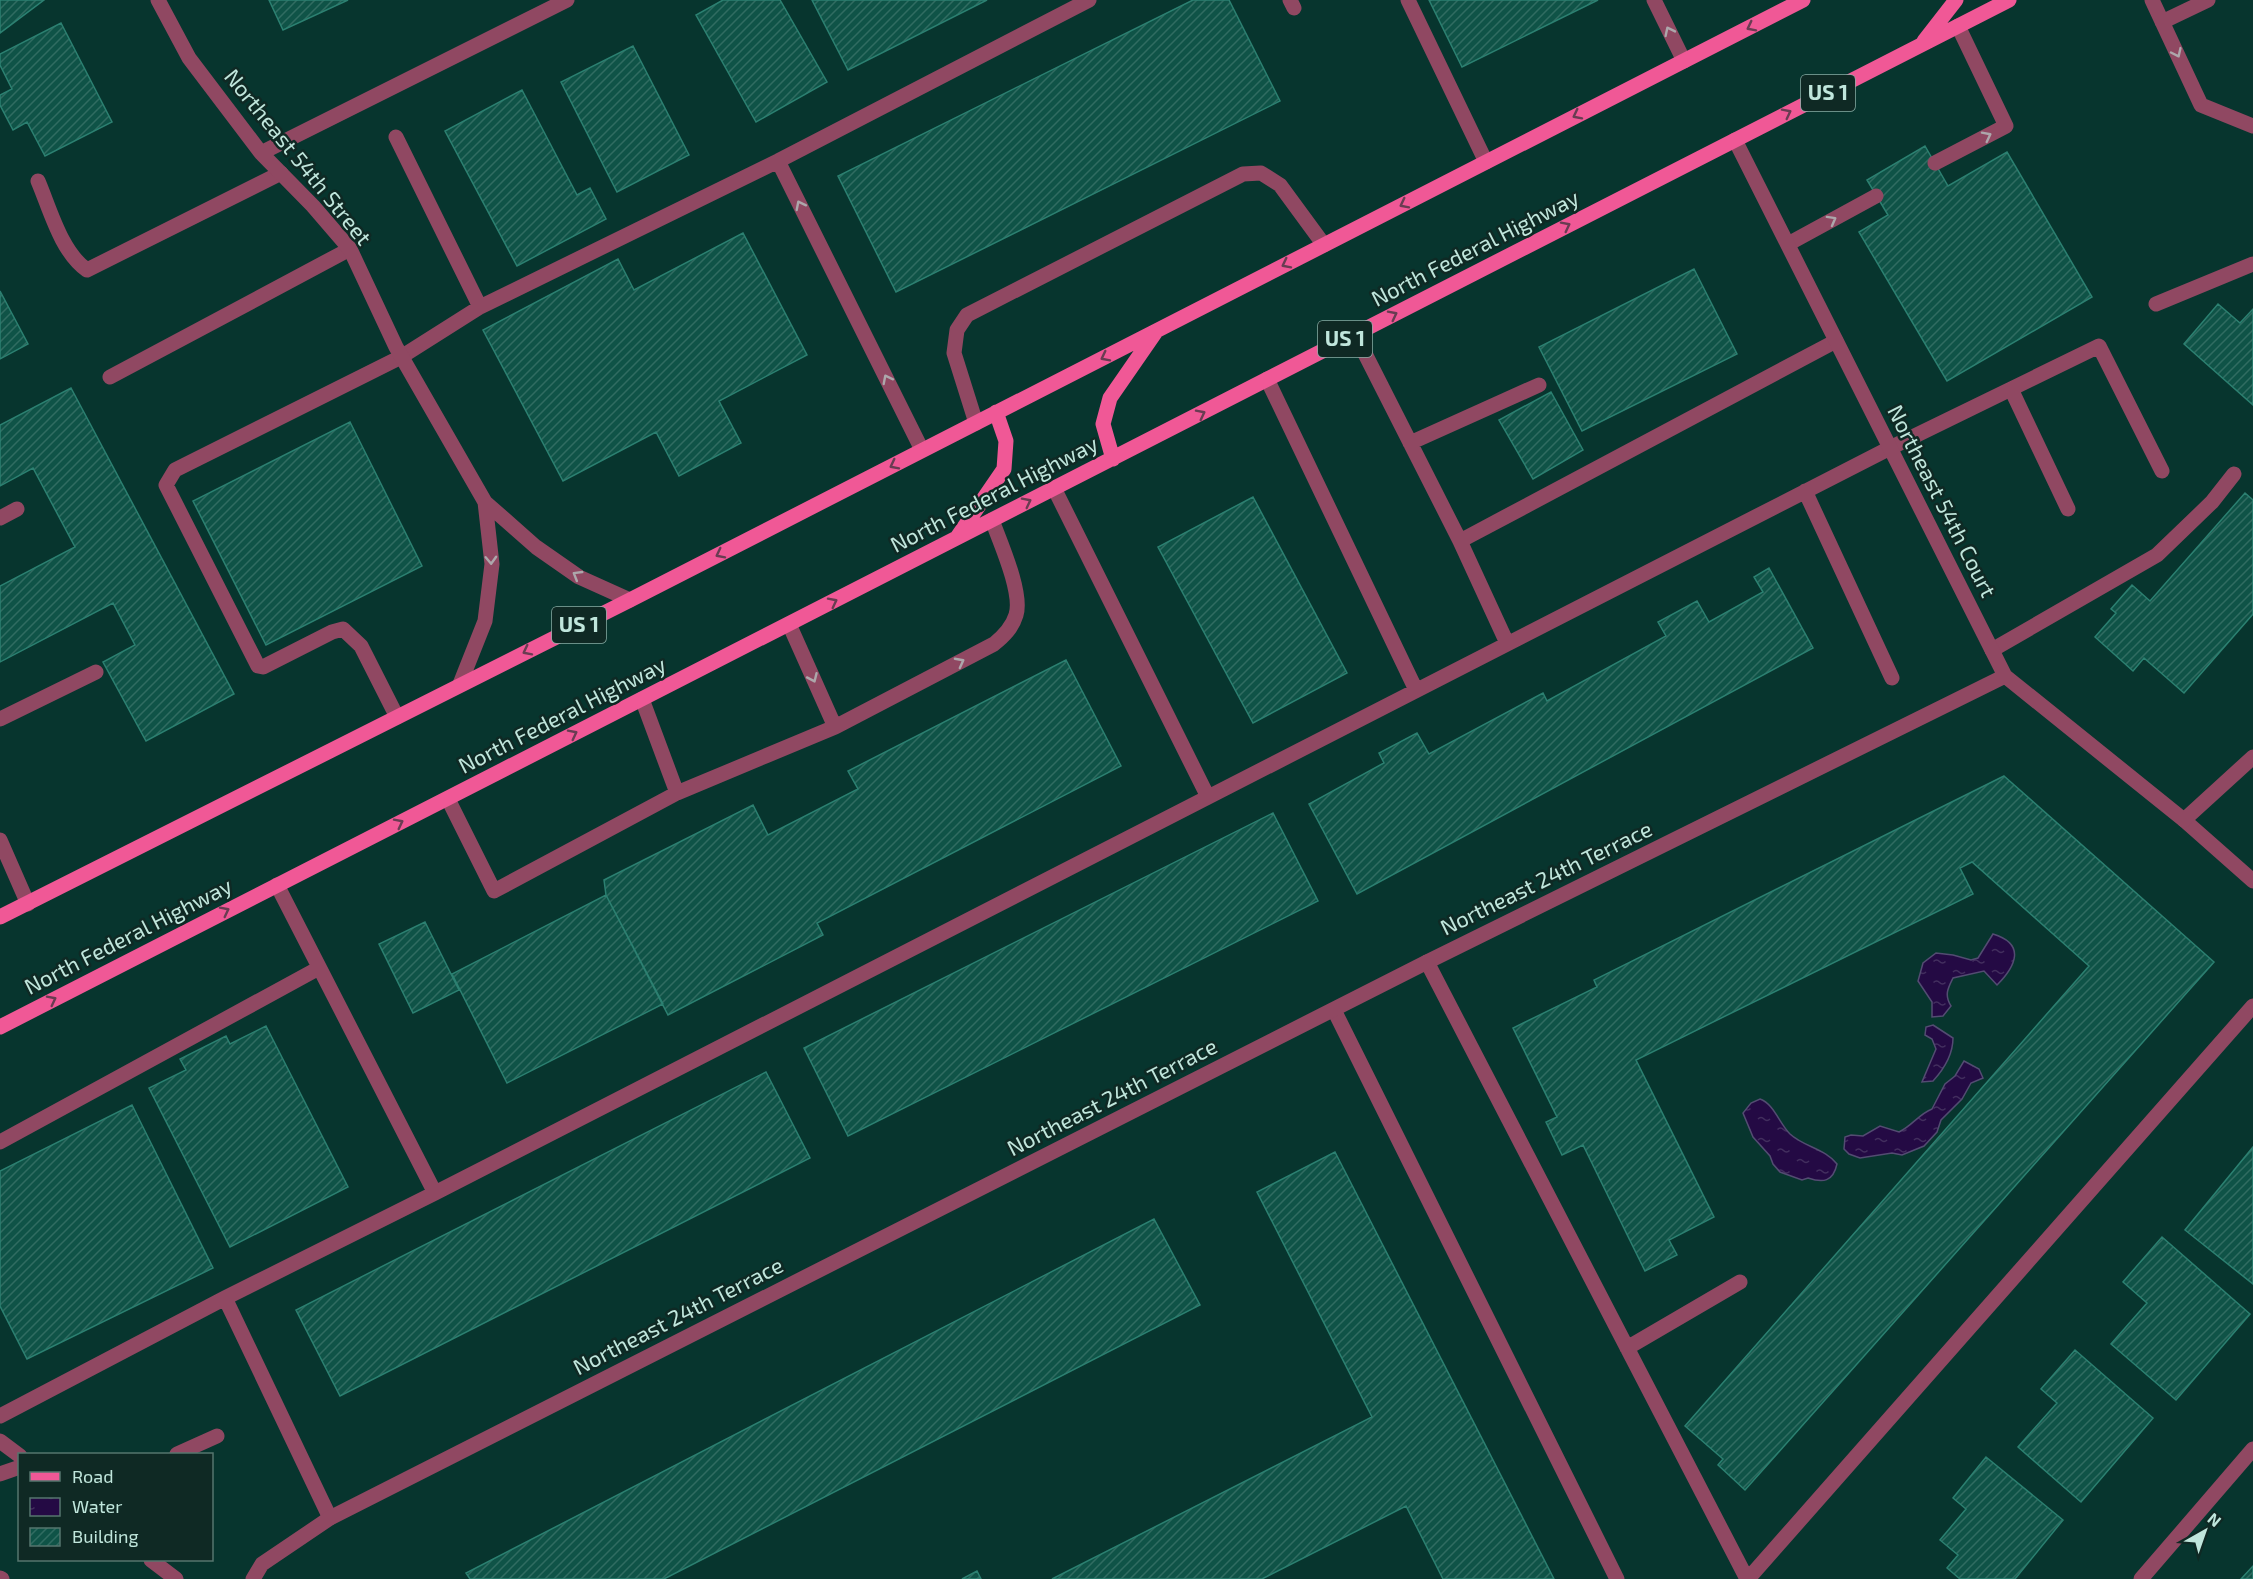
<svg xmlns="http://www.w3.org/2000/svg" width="2253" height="1579" font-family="'Exo 2',sans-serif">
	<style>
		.water { fill: url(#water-ripples); stroke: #534c72; stroke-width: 1.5 }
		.building { fill: url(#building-hatch); stroke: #2c8071; stroke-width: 1.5 }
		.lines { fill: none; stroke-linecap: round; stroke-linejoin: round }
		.lane { stroke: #904862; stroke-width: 15 }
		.street { stroke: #904862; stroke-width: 15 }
		.primary { stroke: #f05896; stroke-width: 15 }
		.oneway { stroke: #693c52 }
		.oneway2 { stroke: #ada7ab }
		.labels { text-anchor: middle; stroke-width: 5; stroke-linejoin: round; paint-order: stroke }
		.shield { fill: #0f2924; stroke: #8bada5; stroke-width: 1.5 }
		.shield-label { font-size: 21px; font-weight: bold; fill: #c0e6dc }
		.street-label { font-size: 22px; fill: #c0e6dc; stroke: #0f2924 }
	</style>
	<defs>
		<pattern id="water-ripples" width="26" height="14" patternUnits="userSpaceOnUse" patternTransform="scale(1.5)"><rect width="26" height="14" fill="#240a44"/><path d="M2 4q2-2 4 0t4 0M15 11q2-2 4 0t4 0" fill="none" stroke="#422e5e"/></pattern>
		<pattern id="building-hatch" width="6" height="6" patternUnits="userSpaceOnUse" patternTransform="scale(1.5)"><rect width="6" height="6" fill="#0f5347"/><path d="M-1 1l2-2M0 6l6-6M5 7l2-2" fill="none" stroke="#306c61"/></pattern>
	</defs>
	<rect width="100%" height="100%" fill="#07352e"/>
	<!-- water -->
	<path class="water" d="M1993 934C2026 944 2016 966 1997 985L1984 971 1953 978C1948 988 1944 995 1951 1006L1943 1016 1932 1017V1002L1918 981 1923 963 1936 953 1953 955 1971 960 1978 958Z
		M1933 1025 1953 1038C1953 1055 1944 1069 1933 1081L1922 1082 1936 1049 1932 1039 1925 1035 1926 1027Z
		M1964 1061 1979 1069 1983 1078 1971 1083 1962 1099 1941 1120 1937 1132 1924 1146 1902 1155 1892 1153 1860 1158 1849 1154 1844 1149 1845 1137 1851 1135 1863 1136 1880 1126 1899 1132C1912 1126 1919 1114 1932 1109L1945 1084 1955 1076Z
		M1760 1099C1774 1104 1779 1123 1790 1134 1804 1147 1826 1149 1837 1164 1833 1182 1823 1183 1808 1178L1802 1180 1780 1172 1773 1164 1770 1156 1753 1137 1743 1113 1751 1103Z"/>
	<!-- building -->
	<path class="building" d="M0 0H44L0 33Z
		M269 0H348L283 30Z
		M723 0H780L827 82 756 122 696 15Z
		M812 0H987L848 70Z
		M1193 0H1229L1280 101 896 292 838 176Z
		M1429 0H1598L1462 67Z
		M61 23 112 122 45 156 27 122 13 130 0 105V95L12 89 0 65V54Z
		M633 46 689 155 617 192 561 82Z
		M522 90 577 195 590 188 606 219 517 266 445 131Z
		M1925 146 1948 186 2007 152 2092 297 1947 381 1859 232 1888 215 1867 180Z
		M743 233 807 355 719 401 741 443 679 476 656 432 563 481 483 330 618 259 634 290Z
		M1694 269 1737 354 1582 431 1539 347Z
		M0 291 28 344 0 359Z
		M2218 304 2240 323 2253 309V405L2184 344Z
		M71 388 234 694 146 741 103 662 135 645 113 603 0 662V586L75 547 33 468 0 486V425Z
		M1551 392 1583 450 1533 479 1499 420Z
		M350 422 422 566 266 645 193 501Z
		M2245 493 2253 500V614L2184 693 2144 658 2133 671 2095 637 2116 613 2111 609 2132 585 2150 601Z
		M1253 497 1347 673 1253 723 1158 547Z
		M1769 568 1813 648 1357 894 1309 804 1384 763 1379 753 1417 733 1429 754 1543 693 1547 701 1666 636 1658 622 1697 601 1709 622 1763 592 1754 577Z
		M1066 660 1121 766 817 923 823 935 668 1015 606 895 604 880 753 805 768 835 858 789 848 771Z
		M2004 776 2214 962 1745 1490 1718 1465 1723 1459 1685 1426 2089 966 1972 862 1960 868 1973 894 1636 1060 1714 1217 1669 1240 1677 1255 1645 1271 1583 1145 1562 1155 1546 1122 1557 1117 1513 1028 1597 987 1594 980Z
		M1273 813 1318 901 848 1136 804 1048Z
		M606 895 663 1004 507 1083 452 974Z
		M425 922 459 990 413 1013 379 944Z
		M266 1026 348 1187 230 1247 149 1088 186 1070 180 1059 226 1036 230 1044Z
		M766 1072 810 1158 340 1396 296 1310Z
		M132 1105 213 1268 27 1359 0 1306V1171Z
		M2253 1147V1284L2185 1230Z
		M1335 1152 1554 1579H1443L1406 1506 1262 1579H1052L1372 1417 1257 1192Z
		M1154 1219 1200 1305 664 1579H470L466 1573Z
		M2162 1237 2250 1314 2176 1400 2111 1344 2147 1303 2123 1282Z
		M2075 1350 2153 1418 2081 1502 2018 1447 2057 1403 2041 1389Z
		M1986 1457 2063 1520 2015 1579H1960L1947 1568 1958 1555 1940 1540 1966 1509 1953 1498Z
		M2253 1566V1579H2241Z
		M977 1571 981 1579H962Z"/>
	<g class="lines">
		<!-- lane -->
		<path class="lane" d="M1290 0 1294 8
			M1408 0 1486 162
			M1654 0 1684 61
			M396 137 480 307
			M778 161 922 450
			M1935 163 2006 126 1958 26
			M38 181C50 209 61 252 87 270L281 173
			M1788 244 1876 196
			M2156 304 2253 264
			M1355 334 1460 541
			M110 377 350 249
			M1267 379 1416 690
			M2011 389 2068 509
			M976 423 954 353 957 330 967 315 1243 174 1261 173 1280 185 1324 245
			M1410 443 1539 385
			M1054 488 1208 797
			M1805 491 1892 678
			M0 518 17 509
			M789 624 835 727 994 644C1004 636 1012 628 1016 615 1023 593 1000 542 992 520
			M1507 643 1460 541 1836 341
			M1992 650 2157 555 2212 502 2234 474
			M642 699 677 793
			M397 717 361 646 343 629 332 632 263 667 258 666 166 485 175 470 401 357 480 307 778 161 1089 0
			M0 719 96 672
			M448 799 494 891 677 793 835 727
			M2184 820 2253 881
			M277 885 435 1193
			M1427 962 1747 1579
			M1334 1010 1617 1579
			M0 1142 319 968
			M225 1298 330 1518
			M1627 1348 1740 1282
			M0 1416 225 1298 435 1193 1890 448 2099 346 2162 471
			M177 1454 217 1436
			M0 1474 20 1467
			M0 1578 2 1579
			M1748 1579 2253 1006"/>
		<!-- street -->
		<path class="street" d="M158 0 189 58 261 153 313 206 350 249 396 347 485 502 536 547 579 577 630 600
			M2152 0 2201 105 2253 126
			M2162 22 2208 0
			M1735 140 2005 676 2184 820 2253 757
			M261 153 567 0
			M460 684 485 621 492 564 485 502
			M0 840 28 904
			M0 1441 20 1456
			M151 1560 176 1579
			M253 1579 262 1564 330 1518 1427 962 2005 676
			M2141 1579 2253 1449"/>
		<!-- primary -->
		<path class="primary" d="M1924 41 1956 0
			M1113 459 1103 424 1110 398 1155 333
			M958 536 1004 469 1006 441 996 412
			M0 917 630 600 1803 0
			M0 1027 2009 0"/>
	</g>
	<!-- one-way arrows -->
	<defs><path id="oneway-chevron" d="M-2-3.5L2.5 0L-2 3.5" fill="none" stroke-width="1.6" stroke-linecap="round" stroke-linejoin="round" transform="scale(1.5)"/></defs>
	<g class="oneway">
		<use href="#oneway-chevron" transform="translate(1751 27) rotate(153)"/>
		<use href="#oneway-chevron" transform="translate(1787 113) rotate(-27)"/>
		<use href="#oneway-chevron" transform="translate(1577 115) rotate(153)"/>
		<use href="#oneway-chevron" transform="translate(1404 204) rotate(153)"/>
		<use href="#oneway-chevron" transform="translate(1566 226) rotate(-27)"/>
		<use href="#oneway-chevron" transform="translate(1286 264) rotate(153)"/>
		<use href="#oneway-chevron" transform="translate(1393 315) rotate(-27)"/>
		<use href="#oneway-chevron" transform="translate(1105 357) rotate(153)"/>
		<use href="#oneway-chevron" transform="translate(1201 414) rotate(-27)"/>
		<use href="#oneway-chevron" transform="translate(894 465) rotate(153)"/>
		<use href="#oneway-chevron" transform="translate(1027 502) rotate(-27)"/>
		<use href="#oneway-chevron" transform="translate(720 554) rotate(153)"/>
		<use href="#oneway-chevron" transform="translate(833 602) rotate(-27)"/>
		<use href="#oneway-chevron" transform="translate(527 651) rotate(153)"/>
		<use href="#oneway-chevron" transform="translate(573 734) rotate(-27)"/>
		<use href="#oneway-chevron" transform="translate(399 823) rotate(-27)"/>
		<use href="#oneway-chevron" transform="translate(225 911) rotate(-27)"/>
		<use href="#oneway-chevron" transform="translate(52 1000) rotate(-27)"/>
	</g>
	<g class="oneway2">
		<use href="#oneway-chevron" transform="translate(1669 31) rotate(-116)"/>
		<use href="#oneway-chevron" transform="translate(2177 53) rotate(65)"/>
		<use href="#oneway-chevron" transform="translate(1987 136) rotate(-27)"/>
		<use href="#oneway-chevron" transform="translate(800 205) rotate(-117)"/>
		<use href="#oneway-chevron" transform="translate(1832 220) rotate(-29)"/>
		<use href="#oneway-chevron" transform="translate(887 379) rotate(-117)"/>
		<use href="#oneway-chevron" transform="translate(491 560) rotate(88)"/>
		<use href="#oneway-chevron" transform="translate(577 575) rotate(-149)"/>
		<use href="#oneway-chevron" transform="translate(960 662) rotate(-28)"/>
		<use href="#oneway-chevron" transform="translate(813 678) rotate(66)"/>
	</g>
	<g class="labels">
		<!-- shield labels -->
		<g class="shield">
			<rect x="1801" y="75" width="54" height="36" rx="4.5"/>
			<rect x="1318" y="321" width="54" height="36" rx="4.5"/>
			<rect x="552" y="607" width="54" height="36" rx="4.5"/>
		</g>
		<g class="shield-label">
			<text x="1828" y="100">US 1</text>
			<text x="1345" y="346">US 1</text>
			<text x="579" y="632">US 1</text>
		</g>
		<!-- street labels -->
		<g class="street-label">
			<text transform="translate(298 157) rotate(51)" y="8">Northeast 54th Street</text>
			<text transform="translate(1475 248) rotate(-27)" y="8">North Federal Highway</text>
			<text transform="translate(994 494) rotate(-27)" y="8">North Federal Highway</text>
			<text transform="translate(1942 501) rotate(63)" y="8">Northeast 54th Court</text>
			<text transform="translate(562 715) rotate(-27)" y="8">North Federal Highway</text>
			<text transform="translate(1546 878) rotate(-26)" y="8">Northeast 24th Terrace</text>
			<text transform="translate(128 936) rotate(-27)" y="8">North Federal Highway</text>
			<text transform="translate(1112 1097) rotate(-27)" y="8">Northeast 24th Terrace</text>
			<text transform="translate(678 1316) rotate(-27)" y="8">Northeast 24th Terrace</text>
		</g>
	</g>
	<!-- legend -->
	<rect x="18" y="1453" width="195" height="108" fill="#0f2924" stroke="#56756e" stroke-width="1.5"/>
	<rect x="30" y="1472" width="30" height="9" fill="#f05896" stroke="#56756e" stroke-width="1.5"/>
	<text x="72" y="1483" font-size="18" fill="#c0e6dc">Road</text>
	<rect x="30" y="1498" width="30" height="18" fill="url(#water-ripples)" stroke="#56756e" stroke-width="1.5"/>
	<text x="72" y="1513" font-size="18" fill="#c0e6dc">Water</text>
	<rect x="30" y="1528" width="30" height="18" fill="url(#building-hatch)" stroke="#56756e" stroke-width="1.5"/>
	<text x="72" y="1543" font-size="18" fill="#c0e6dc">Building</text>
	<!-- north arrow -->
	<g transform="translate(2205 1531) rotate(40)" stroke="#0f2924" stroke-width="4.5" paint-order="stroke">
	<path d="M0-4.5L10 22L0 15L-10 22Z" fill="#c0e6dc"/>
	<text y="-9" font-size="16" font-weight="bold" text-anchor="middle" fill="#c0e6dc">N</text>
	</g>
</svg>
